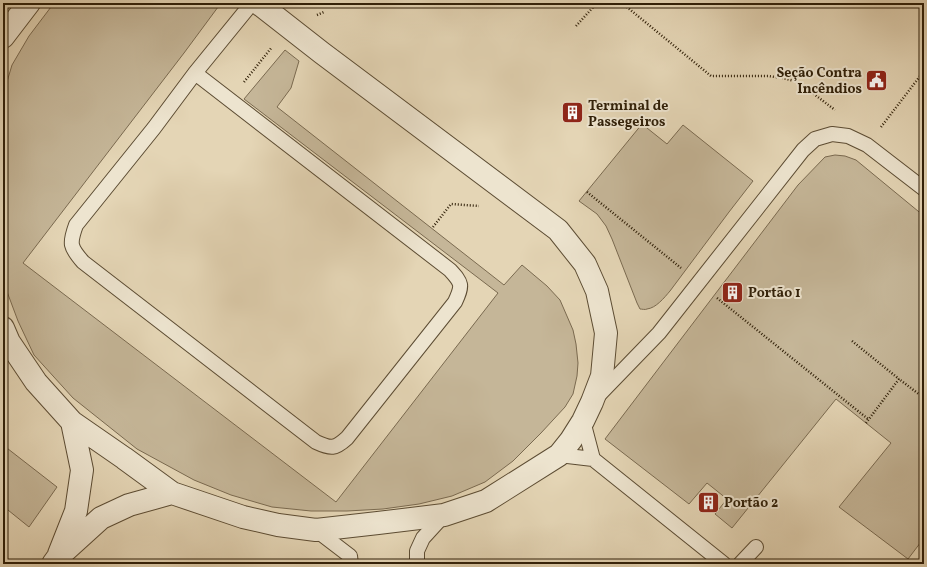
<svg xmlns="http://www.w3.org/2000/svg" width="927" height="567" font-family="Vollkorn,serif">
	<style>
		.green { fill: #c5b698; stroke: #7a6a50 }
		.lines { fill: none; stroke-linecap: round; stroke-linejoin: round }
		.lane-casing { stroke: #5c4c33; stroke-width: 16 }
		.street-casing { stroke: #5c4c33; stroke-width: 24 }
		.path { stroke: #2f1f08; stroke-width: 2.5; stroke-dasharray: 1 2; stroke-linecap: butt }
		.lane { stroke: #ede4cf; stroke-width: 14 }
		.street { stroke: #ede4cf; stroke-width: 22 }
		.labels { text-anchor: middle; stroke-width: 4; stroke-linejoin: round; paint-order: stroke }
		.poi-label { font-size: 14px; font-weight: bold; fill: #2f1f08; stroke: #ede4cf; text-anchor: start }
	</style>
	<rect width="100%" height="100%" fill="#e4d5b5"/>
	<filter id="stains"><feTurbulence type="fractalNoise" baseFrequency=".005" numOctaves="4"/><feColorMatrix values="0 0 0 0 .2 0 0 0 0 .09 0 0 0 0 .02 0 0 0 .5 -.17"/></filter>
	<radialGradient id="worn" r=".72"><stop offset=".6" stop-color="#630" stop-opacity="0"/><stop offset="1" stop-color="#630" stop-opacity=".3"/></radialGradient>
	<!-- green -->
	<path class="green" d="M54 3H221L184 53 23 263 336 502 498 293 244 99 285 50 299 61 291 88 277 107 504 285 522 265 547 286 560 300 573 330 576 344 578 363 577 376 573 394 565 407 541 433 513 461 485 482 452 496 419 504 383 509 347 511H311L272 507 231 495 194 480 137 449 73 398 34 355 18 321 3 281V95L12 65 29 36Z
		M642 124 667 144 683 125 753 181 729 212 670 291C664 298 656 308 647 309 646 310 641 309 640 309L637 303 612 239 606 226 597 214 579 201Z
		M835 155 845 156 856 160 924 216V538L908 559 839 507 891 443 836 399 732 528 715 514 727 499 707 483 689 504 605 439 798 185 825 157Z
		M3 445 57 487 29 527 3 506Z"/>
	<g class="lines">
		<defs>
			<path id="lane" d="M195 73 450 270C462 283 463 285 455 302L347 438C335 449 331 449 316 442L83 262C70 247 69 244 76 225L154 128 195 73 252 3
				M598 396 659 333 803 150 815 139 832 134 848 136 867 145 924 189
				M583 421 593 459
				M559 455 593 459 724 564
				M316 530 350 556 351 564
				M417 564V551L423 538 444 515
				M740 564 756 547"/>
			<path id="street" d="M3 37 29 3
				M3 328 9 342 36 382 72 422 124 458 172 493 243 517 278 525 316 530 378 523 444 515 486 501 559 455 571 440 583 421 592 402 602 376 606 333 597 291 585 264 558 230 322 53 258 3
				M59 554 76 511 82 470 72 422
				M53 564 58 557 101 518 129 505 172 493"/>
		</defs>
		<!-- lane casing -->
		<use href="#lane" class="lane-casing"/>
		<!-- street casing -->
		<use href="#street" class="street-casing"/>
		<!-- path -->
		<path class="path" d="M622 3 711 76H768L783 78 798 82 835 110
			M317 15 324 12
			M576 26 597 3
			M244 82 272 47
			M881 127 924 71
			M587 192 681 268
			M433 227 451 204 479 206
			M717 298 868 419
			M852 341 899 379
			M866 423 899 379 924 398"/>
		<!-- lane -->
		<use href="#lane" class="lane"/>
		<!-- street -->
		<use href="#street" class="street"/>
	</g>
	<!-- icons -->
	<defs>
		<symbol id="civic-square" viewBox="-11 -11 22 22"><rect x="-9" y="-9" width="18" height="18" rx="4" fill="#8f2418" stroke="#ede4cf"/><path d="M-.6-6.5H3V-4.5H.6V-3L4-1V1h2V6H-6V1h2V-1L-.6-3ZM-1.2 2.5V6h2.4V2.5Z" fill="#fff"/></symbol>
		<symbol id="building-square" viewBox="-11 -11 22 22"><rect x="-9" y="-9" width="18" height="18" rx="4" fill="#8f2418" stroke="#ede4cf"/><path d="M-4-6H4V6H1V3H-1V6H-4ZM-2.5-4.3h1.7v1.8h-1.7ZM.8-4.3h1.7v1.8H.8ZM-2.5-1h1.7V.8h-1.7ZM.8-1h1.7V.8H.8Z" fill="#fff"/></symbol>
	</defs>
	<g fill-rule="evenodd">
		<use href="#civic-square" x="864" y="68" width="25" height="25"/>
		<use href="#building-square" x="560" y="100" width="25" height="25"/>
		<use href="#building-square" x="720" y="280" width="25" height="25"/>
		<use href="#building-square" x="696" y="490" width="25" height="25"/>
	</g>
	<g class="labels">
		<!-- poi labels -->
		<g class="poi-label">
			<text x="862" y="77" text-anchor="end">Seção Contra<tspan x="862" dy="16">Incêndios</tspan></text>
			<text x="588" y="110">Terminal de<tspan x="588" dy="16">Passegeiros</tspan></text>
			<text x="748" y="297">Portão 1</text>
			<text x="724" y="507">Portão 2</text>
		</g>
	</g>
	<!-- margin -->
	<rect width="927" height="567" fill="none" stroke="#e4d5b5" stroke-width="16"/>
	<rect x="4" y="4" width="919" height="559" fill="none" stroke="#2f1f08" stroke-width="2"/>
	<rect x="8" y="8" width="911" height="551" fill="none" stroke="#2f1f08"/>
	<rect width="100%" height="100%" filter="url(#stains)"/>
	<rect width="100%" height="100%" fill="url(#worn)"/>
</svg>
